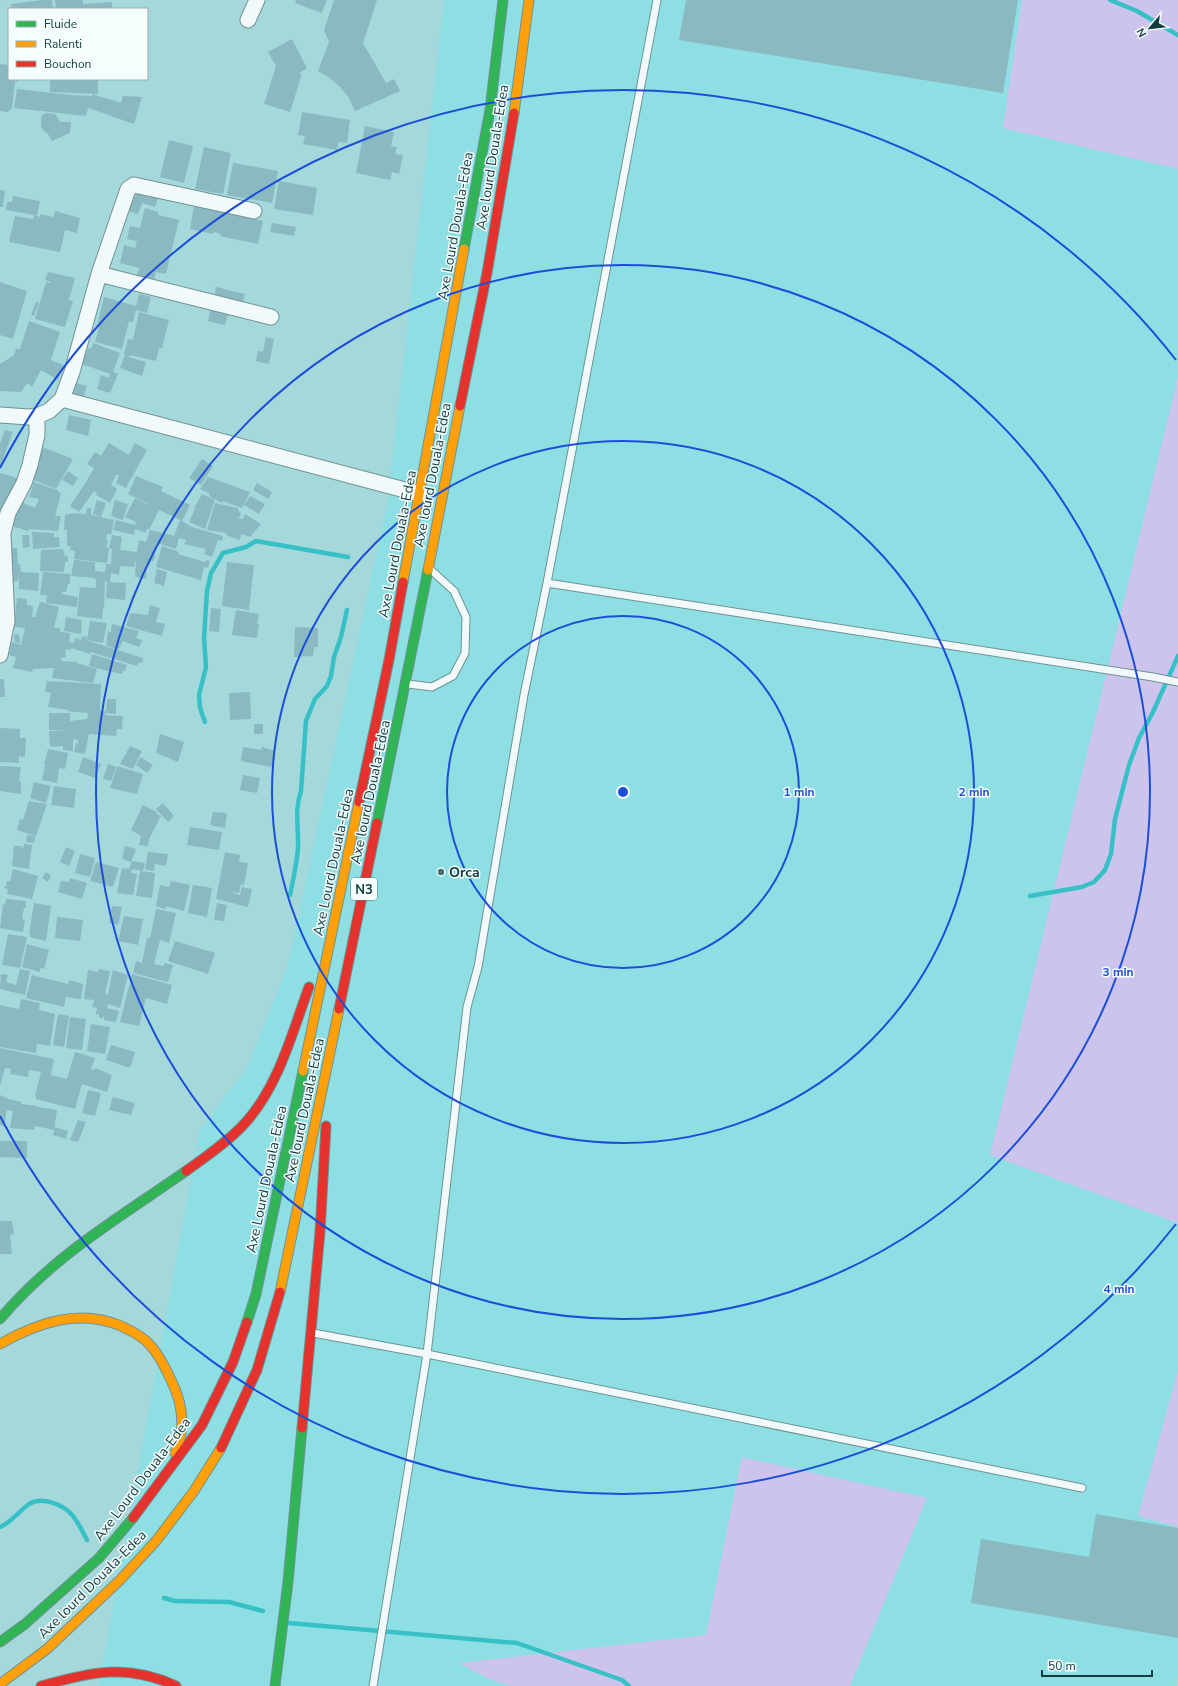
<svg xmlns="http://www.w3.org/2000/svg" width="1178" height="1686" font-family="'Nunito Sans',sans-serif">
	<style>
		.built { fill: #8ddfe3 }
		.green { fill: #cdc4ed }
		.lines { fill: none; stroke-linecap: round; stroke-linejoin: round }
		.stream { stroke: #37c1c7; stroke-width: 4.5 }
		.building { fill: #8ab9c1 }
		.lane-casing { stroke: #6e9395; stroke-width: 9 }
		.street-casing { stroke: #6e9395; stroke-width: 17 }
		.fast-casing { stroke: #6e9395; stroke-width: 11 }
		.slow-casing { stroke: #6e9395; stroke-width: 11 }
		.jam-casing { stroke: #6e9395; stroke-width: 11 }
		.lane { stroke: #f2f9fa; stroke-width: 7 }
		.street { stroke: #f2f9fa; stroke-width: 15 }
		.fast { stroke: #30b455; stroke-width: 9 }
		.slow { stroke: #ff9f0a; stroke-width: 9 }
		.jam { stroke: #e5322d; stroke-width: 9 }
		.ring { fill: none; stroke: #1d4ed8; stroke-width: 2 }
		.poi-dot { fill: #457274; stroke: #f5fdfd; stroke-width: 1.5 }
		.labels { text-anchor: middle; stroke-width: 3; stroke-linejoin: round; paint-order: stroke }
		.shield { fill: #f5fdfd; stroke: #567577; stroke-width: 1 }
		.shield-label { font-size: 13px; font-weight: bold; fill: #123b3d }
		.street-label { font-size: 14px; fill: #123b3d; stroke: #f5fdfd }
		.poi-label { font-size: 14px; font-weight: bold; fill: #123b3d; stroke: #f5fdfd; text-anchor: start }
		.centre { fill: #1d4ed8; stroke: #f5fdfd; stroke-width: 2 }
		.ring-label { font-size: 12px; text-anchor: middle; font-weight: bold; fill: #1d4ed8; stroke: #f5fdfd; stroke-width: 3; stroke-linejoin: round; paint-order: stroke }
	</style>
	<rect width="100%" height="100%" fill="#a5d8db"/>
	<!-- built -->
	<path class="built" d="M444 0H1022L1003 128 1178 169V377L990 1155 1178 1223V1371L1138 1516 1178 1527V1677L1174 1686H850L926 1498 741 1458 706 1635 460 1663 491 1680 512 1686H99L200 1131 248 1066 288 965 388 501Z"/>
	<!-- green -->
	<path class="green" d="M1022 0H1178V169L1003 128Z
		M1178 377V1223L990 1155Z
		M1178 1371V1527L1138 1516Z
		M742 1457 927 1498 850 1686H512L491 1680 459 1663 706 1635Z"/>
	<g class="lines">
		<!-- stream -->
		<path class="stream" d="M1110 0 1137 11 1178 35
			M205 722 200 708 199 695 206 667 204 638 207 591 211 573 223 553 246 547 256 541 348 557
			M290 895C293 881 297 861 298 848 299 828 294 810 301 791L306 721 315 699 327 686 331 676 334 657 341 637 347 610
			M1030 896 1082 887 1094 882 1105 870 1111 854 1115 819 1129 765 1139 738 1153 712 1178 656
			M0 1527C12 1522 19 1511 29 1504 42 1496 65 1505 73 1516 79 1524 83 1532 87 1540
			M164 1598 175 1601 229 1602 263 1611
			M289 1623 517 1643 622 1680 629 1686"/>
	</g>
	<!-- building -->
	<path class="building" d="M42 0H52L53 9H11V4Z
		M55 0H83V4L112 2V9H56Z
		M296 0H327L322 13 295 3Z
		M334 0H377L363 43 386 83 394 79 400 91 355 111 349 98 340 87 330 78 318 71 329 42 324 30Z
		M686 0H1018L1003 93 679 40Z
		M292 39 307 68 299 73 302 74 290 112 264 104 276 66 268 52Z
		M0 64 9 65V79H18V82L15 81 12 108 8 112 0 111Z
		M50 79H98V94L50 92Z
		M17 89 71 95 92 96V94L121 103 123 96 142 97 134 124 88 108 86 116 14 108Z
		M302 112 350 120 347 143 338 142 337 150 303 144 305 136 298 135Z
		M45 113 55 114 60 122H71L70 133 52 141 48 134 43 130 41 126V117Z
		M365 126 394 132 391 146 397 147 395 154 403 155 399 174 392 172 390 180 356 173Z
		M169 140 193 146 184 183 160 177Z
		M204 147 231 153 223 194 195 189Z
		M233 163 278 171 272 203 227 195Z
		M279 181 317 188 313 215 274 209Z
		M0 190 5 191 3 207H0Z
		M137 192 158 198 155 207 142 203 138 214 128 211Z
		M13 196 40 201 37 216 40 217V214L54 217 55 211 80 218 77 233 65 230 60 252 9 242 15 216 33 219 34 215 6 210 7 202H12Z
		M194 206 263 221 258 244 220 236 221 234 214 232 213 234 190 229Z
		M145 208 158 212V215L179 220 166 274 156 272 153 283 136 279 139 268 120 263 124 245 135 248 137 241 127 239 130 226 140 228Z
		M272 223 296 227 294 236 270 232Z
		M48 272 75 278 69 300 73 301 65 327 35 319 46 282 50 283 51 282 45 280Z
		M0 282 27 291 13 339 0 335Z
		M216 287 245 294 243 301 249 303 248 309 214 299Z
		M139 294 151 297 147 313 136 310 133 322 129 321 122 349 95 342 99 327 97 326 104 297 136 306Z
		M36 302 39 303 34 316 31 315Z
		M212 304 230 308 225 325 208 321Z
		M139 312 169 320 162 348H159L156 361 130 355 129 357 146 362 142 376 120 368 125 355 124 354 128 339 133 340Z
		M29 321 60 332 51 360 63 365 58 380 41 370 32 387 27 383 21 392 0 391V364L14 355 16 349H20Z
		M266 337 274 339 269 364 256 361 258 351 263 352Z
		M93 343 120 353 113 372 118 374 110 393 97 389 101 375 109 378 110 374 82 364 88 348 91 349Z
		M76 383 87 386 83 398 73 395Z
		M69 415 91 420 88 436 66 430Z
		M5 430 13 432 0 467V444Z
		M109 443 129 455 135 443 147 450 126 488 116 483 119 475H116L111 485 117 489 110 503 96 495 97 493 94 491 79 512 70 506 84 485 94 468 87 464 95 452 101 456Z
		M42 447 73 459 56 489 34 480Z
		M202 459 213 466 201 485 189 478Z
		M68 471 78 478 73 486 62 480Z
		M0 473 15 477V478L19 480 0 518Z
		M136 476 163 487 161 491 190 505 182 521 192 527 223 536 222 541 218 540 212 557 204 554 206 549 184 544 186 540 179 538 176 549 157 543 154 561H151L150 565H147L146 579 135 577 136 558 134 567 120 566 119 575 111 573 110 582 126 583 125 600 106 598 107 582 105 581 104 608H103L102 619 77 616 80 587 96 588V580L94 578 71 576 74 560 95 562V571L105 572 106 564H111L112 549 109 548 112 535 122 537 120 550 137 552 139 540 146 542 150 530 174 536 180 520 159 510 149 530 147 529 146 533 135 529 134 535 113 530 116 520 135 525 136 522 125 517 135 498 149 505V504L128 494Z
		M208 477 250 492 242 508 223 501 222 503 209 496 210 494 200 489Z
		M34 482 59 491 58 492 61 493 55 516H61L58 531 29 529 28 531 12 526 21 502 35 508 39 499 29 497Z
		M257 483 272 492 268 499 253 490Z
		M202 494 215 500 205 529 189 522 195 509 194 508Z
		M250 496 265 504 259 514 244 505Z
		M97 500 106 503 101 517 93 514Z
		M115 500 128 504 123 520 111 516Z
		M215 503 238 508 239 512H241L240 517 237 518 243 519 245 514 261 524 250 537 241 534 240 540 226 535 227 533 207 530Z
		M87 508H91V515L114 520 111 535 107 534 106 540H108L106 548H109L107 563 74 559 75 551 70 550 71 547 67 546V530H64L65 515 76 513 86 514Z
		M32 532 54 533V537H59L60 547 33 549Z
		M22 535H29L30 547 23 548Z
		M162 546 179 552 178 554 205 562 206 560 210 561 208 568 204 567 201 580 156 567Z
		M17 548 18 564H20L21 572 39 573 38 591 19 589V573L18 581H12L10 549Z
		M63 549 65 556H68V562H65L64 572 40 571 41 550Z
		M227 562 254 565 249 610 222 606Z
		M157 569 167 572 164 586 154 583Z
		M43 572 70 574V584H68L66 592H62V594L78 597 77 607 46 603 47 595H40Z
		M17 598 27 599V605L33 606 32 617H35L40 602 59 607 54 628H60V632L70 633 69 642 74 643 75 638 81 640 82 636 87 637 86 640 143 658 142 663 139 662 137 666 91 652 90 654 71 648V650L65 649 66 657 61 658V661L77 662V663L97 669 93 683 52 678 54 668 33 669 32 672 13 668 16 657 9 655 12 642 21 645 25 628 14 627Z
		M150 605 160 608 156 622 165 624 162 636 126 626 130 613 148 615Z
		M211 608 221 609 219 632 209 631Z
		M236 610 259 614 257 623 259 624 257 638 232 635Z
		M66 617 82 620 81 634 64 631Z
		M90 621 107 623 103 643 87 640Z
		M112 624 139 631 136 638 142 640 139 647 123 641 118 650 106 645 108 631 111 632Z
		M295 627 318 628V647H314L313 656 294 657Z
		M19 634 20 643 15 642 14 635Z
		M92 654 127 665 125 671H123L122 674 112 672 89 666Z
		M0 679H4L5 697H0Z
		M47 681 101 684 100 711H106L107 699H116V714L105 713V715L123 716 122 729H117L116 736 89 734 85 754 74 752 76 743 78 744V740L73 739V751L63 750V746L50 747 49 731H72L49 730V713H70V721L87 719 88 713 67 711 68 710 48 707 51 693 45 692Z
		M250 692 251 719 230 720 229 693Z
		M254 724H263V734H254Z
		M0 728 20 729V738H26L25 757 19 756V763L0 762Z
		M160 734 184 742 178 762 156 753Z
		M130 746 142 751 133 769 120 764Z
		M243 747 261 750 262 747 275 751 272 767 241 761Z
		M48 749 68 753 65 769 59 768 57 783 42 780 45 766 48 765H44Z
		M83 757 101 764 95 778 78 772Z
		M141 757 153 765 147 773 136 765Z
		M108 764 116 767 111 781 103 779Z
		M0 766 21 767 19 781H21V794L0 791Z
		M117 766 143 774 137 794 110 788Z
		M243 775 260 778 257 793 240 790Z
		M34 782 51 786 46 803 30 798Z
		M54 786 76 789 74 808 51 805Z
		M29 801 47 804 36 836 17 830 20 819 23 820Z
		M163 803 174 816 168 822 156 809Z
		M143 805 157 812 156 814 161 816 149 839 148 846 139 845 141 836 131 830Z
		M213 812 227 813 225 828 210 825Z
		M190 827 222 832 219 850 187 845Z
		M27 835 35 836 34 843 26 842Z
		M24 844 32 845 29 869 12 866 14 846H22L21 848H23Z
		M125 846 136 849 131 862 122 859Z
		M66 847 75 851 69 866 60 862Z
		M148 852 168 854 166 866 155 864 154 871 145 869Z
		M225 852 240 855 239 862 248 863 244 885 241 884 239 893 230 892 240 895 242 887 252 889 248 907 216 899Z
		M80 854 95 858 90 877 75 873Z
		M132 861 145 863 143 871 132 869 131 873 137 874 133 895 117 893 122 868 129 869Z
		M96 862 119 868 113 887 90 881Z
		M13 869 38 876 32 899 7 894 8 889 4 888 5 886H8L6 885 7 881H10Z
		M140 871 155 873 152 898 136 896Z
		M46 872 51 875 48 882 42 878Z
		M70 878 87 883 82 899 58 892 61 881 69 882Z
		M171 881 190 885 184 911 166 906 165 909 156 906 160 885 169 887Z
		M193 885 212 888 207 917 188 913Z
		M6 899 26 901V908H24L22 919 25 920 23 932 0 928 3 904 5 905Z
		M34 903 51 906 46 941 30 937V934H29Z
		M217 903 227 905 224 921 214 920Z
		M112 906 122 907 118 925 109 923Z
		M156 909 176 913 169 943 160 940 154 964 164 966V963L173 965 168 982 133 973 136 961 142 963 147 938H150Z
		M124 916 143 919 138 945 118 941Z
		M57 917 83 920 80 941 55 938Z
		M8 934 27 937 20 968 2 965Z
		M175 941 215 953 208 974 168 961Z
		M27 944 49 950 44 969 40 968V972L22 967Z
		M20 969 30 971 25 995 0 989 1 974 8 975 6 982 16 985Z
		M99 969 110 971 105 994 108 995 113 970 128 975 120 1008 108 1004 107 1008 119 1011 116 1022 104 1020V1015L103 1018H99V1014H96L97 1008 92 1007 94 1000 84 999 88 970 98 972Z
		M132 974 172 985 167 1004 146 998 139 1026 120 1022Z
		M32 975 68 984 69 980 83 984 81 999 66 997 64 1007 26 998Z
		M21 999 40 1003 39 1010 55 1014 50 1046 37 1044 36 1053 0 1047V1005L19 1009Z
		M58 1014 69 1016 64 1047 53 1045Z
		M70 1017 86 1019 82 1050 66 1048Z
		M91 1024 110 1027 105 1054 87 1051Z
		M111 1045 135 1052 130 1068 106 1060Z
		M0 1048 54 1059 51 1075 67 1079 75 1052 95 1058 88 1077 91 1069 94 1070 95 1068 112 1075 107 1092 82 1084 75 1109 36 1099V1096H35L41 1072 29 1070 28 1077 10 1074 11 1069 5 1068 0 1086Z
		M88 1090 101 1093 95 1116 82 1113Z
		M0 1095 9 1099 21 1102V1104L38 1106 36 1114 38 1107 57 1110 54 1130 35 1126 34 1130 10 1128 13 1111 7 1110 4 1126 0 1125Z
		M113 1097 135 1103 131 1115 109 1110Z
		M78 1120 86 1122 78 1142 70 1140Z
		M55 1127 68 1131 66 1139 53 1135Z
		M0 1141H27V1158L0 1157Z
		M0 1221H12L14 1234 10 1235 12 1254H0Z
		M1096 1514 1178 1528V1638L971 1603 981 1539 1089 1557Z"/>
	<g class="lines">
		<defs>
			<path id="lane" d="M547 583 1153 677 1178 682
				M408 684 432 687 453 676 465 653 466 617 454 591 432 571
				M313 1333 427 1354 1082 1488
				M373 1686 427 1354 467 1007 478 967 524 695 547 583 657 0"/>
			<path id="street" d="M248 20 257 0
				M99 274 271 317
				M62 399 420 494
				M0 415 29 417 37 416 49 411 62 399 72 372 99 274 128 189 134 185 254 211
				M0 655 7 621 3 533 8 513 24 483 30 465 37 435V416"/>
			<path id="fast" d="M464 249 490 110 503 0
				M377 823 428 570
				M0 1319C54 1255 119 1218 186 1171
				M247 1322 256 1294 303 1071
				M0 1642 25 1624 99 1558 133 1518
				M275 1686 288 1582 302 1428"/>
			<path id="slow" d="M514 113 529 0
				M428 570 460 406
				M403 582 464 249
				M303 1071 359 802
				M280 1292 339 1009
				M0 1344C37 1323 79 1308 121 1326 132 1331 144 1337 151 1346 160 1356 166 1369 171 1380 183 1404 186 1429 175 1453
				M0 1684 47 1649 120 1580 156 1541 194 1491 221 1448"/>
			<path id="jam" d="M460 406 487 273 514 113
				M359 802 389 660 403 582
				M339 1009 377 823
				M186 1171C206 1157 230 1140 246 1122 279 1085 292 1033 309 987
				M302 1428 320 1232 326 1126
				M221 1448 257 1370 280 1292
				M133 1518 202 1425 233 1362 247 1322
				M41 1686C90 1672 128 1663 176 1686"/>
		</defs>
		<!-- lane casing -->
		<use href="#lane" class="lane-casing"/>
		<!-- street casing -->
		<use href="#street" class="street-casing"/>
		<!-- fast casing -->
		<use href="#fast" class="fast-casing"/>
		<!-- slow casing -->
		<use href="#slow" class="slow-casing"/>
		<!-- jam casing -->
		<use href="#jam" class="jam-casing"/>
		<!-- lane -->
		<use href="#lane" class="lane"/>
		<!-- street -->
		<use href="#street" class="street"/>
		<!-- fast -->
		<use href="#fast" class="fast"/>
		<!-- slow -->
		<use href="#slow" class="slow"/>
		<!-- jam -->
		<use href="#jam" class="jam"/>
	</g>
	<!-- distance rings -->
	<g class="ring">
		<circle cx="623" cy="792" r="176"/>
		<circle cx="623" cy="792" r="351"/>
		<circle cx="623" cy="792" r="527"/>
		<path d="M1176 1224A702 702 0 0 1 0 1116M0 468A702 702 0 0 1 1176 360"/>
	</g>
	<!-- markers -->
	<circle class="poi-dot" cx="441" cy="872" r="4"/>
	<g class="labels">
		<!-- shield labels -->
		<rect class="shield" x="351" y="878" width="26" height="22" rx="3"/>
		<g class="shield-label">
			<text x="364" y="894">N3</text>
		</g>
		<!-- street labels -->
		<g class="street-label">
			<text transform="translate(492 157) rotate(-81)" y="5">Axe lourd Douala-Edea</text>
			<text transform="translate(455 226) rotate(-80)" y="5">Axe Lourd Douala-Edea</text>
			<text transform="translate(432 475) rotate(-79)" y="5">Axe lourd Douala-Edea</text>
			<text transform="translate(397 544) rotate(-79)" y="5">Axe Lourd Douala-Edea</text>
			<text transform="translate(370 792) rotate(-78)" y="5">Axe lourd Douala-Edea</text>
			<text transform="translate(333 862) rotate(-78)" y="5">Axe Lourd Douala-Edea</text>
			<text transform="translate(304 1110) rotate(-78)" y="5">Axe lourd Douala-Edea</text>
			<text transform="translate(266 1179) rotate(-78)" y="5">Axe Lourd Douala-Edea</text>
			<text transform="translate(142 1479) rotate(-53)" y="5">Axe Lourd Douala-Edea</text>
			<text transform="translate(92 1584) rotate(-45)" y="5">Axe lourd Douala-Edea</text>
		</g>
		<!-- poi labels -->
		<g class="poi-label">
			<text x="449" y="877">Orca</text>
		</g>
	</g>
	<circle cx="623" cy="792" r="6" class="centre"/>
	<g class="ring-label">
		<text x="799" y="796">1 min</text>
		<text x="974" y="796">2 min</text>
		<text x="1118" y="976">3 min</text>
		<text x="1119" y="1293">4 min</text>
	</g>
	<!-- legend -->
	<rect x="8" y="8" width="140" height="72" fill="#f5fdfd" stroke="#9aafb0"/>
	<rect x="16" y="21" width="20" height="6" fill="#30b455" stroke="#9aafb0"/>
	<text x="44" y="28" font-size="12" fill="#123b3d">Fluide</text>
	<rect x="16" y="41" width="20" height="6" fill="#ff9f0a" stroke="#9aafb0"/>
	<text x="44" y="48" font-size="12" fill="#123b3d">Ralenti</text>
	<rect x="16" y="61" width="20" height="6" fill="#e5322d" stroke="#9aafb0"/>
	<text x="44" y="68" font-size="12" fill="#123b3d">Bouchon</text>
	<!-- north arrow -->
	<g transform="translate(1150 28) rotate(242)" stroke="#f5fdfd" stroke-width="3" paint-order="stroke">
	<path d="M0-3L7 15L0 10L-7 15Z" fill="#123b3d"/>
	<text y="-6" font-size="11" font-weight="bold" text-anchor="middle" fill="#123b3d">N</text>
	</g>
	<!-- scale -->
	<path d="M1042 1670v6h110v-6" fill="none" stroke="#123b3d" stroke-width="2"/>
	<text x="1048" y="1670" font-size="12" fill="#123b3d" stroke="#f5fdfd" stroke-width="3" paint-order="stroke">50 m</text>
</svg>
